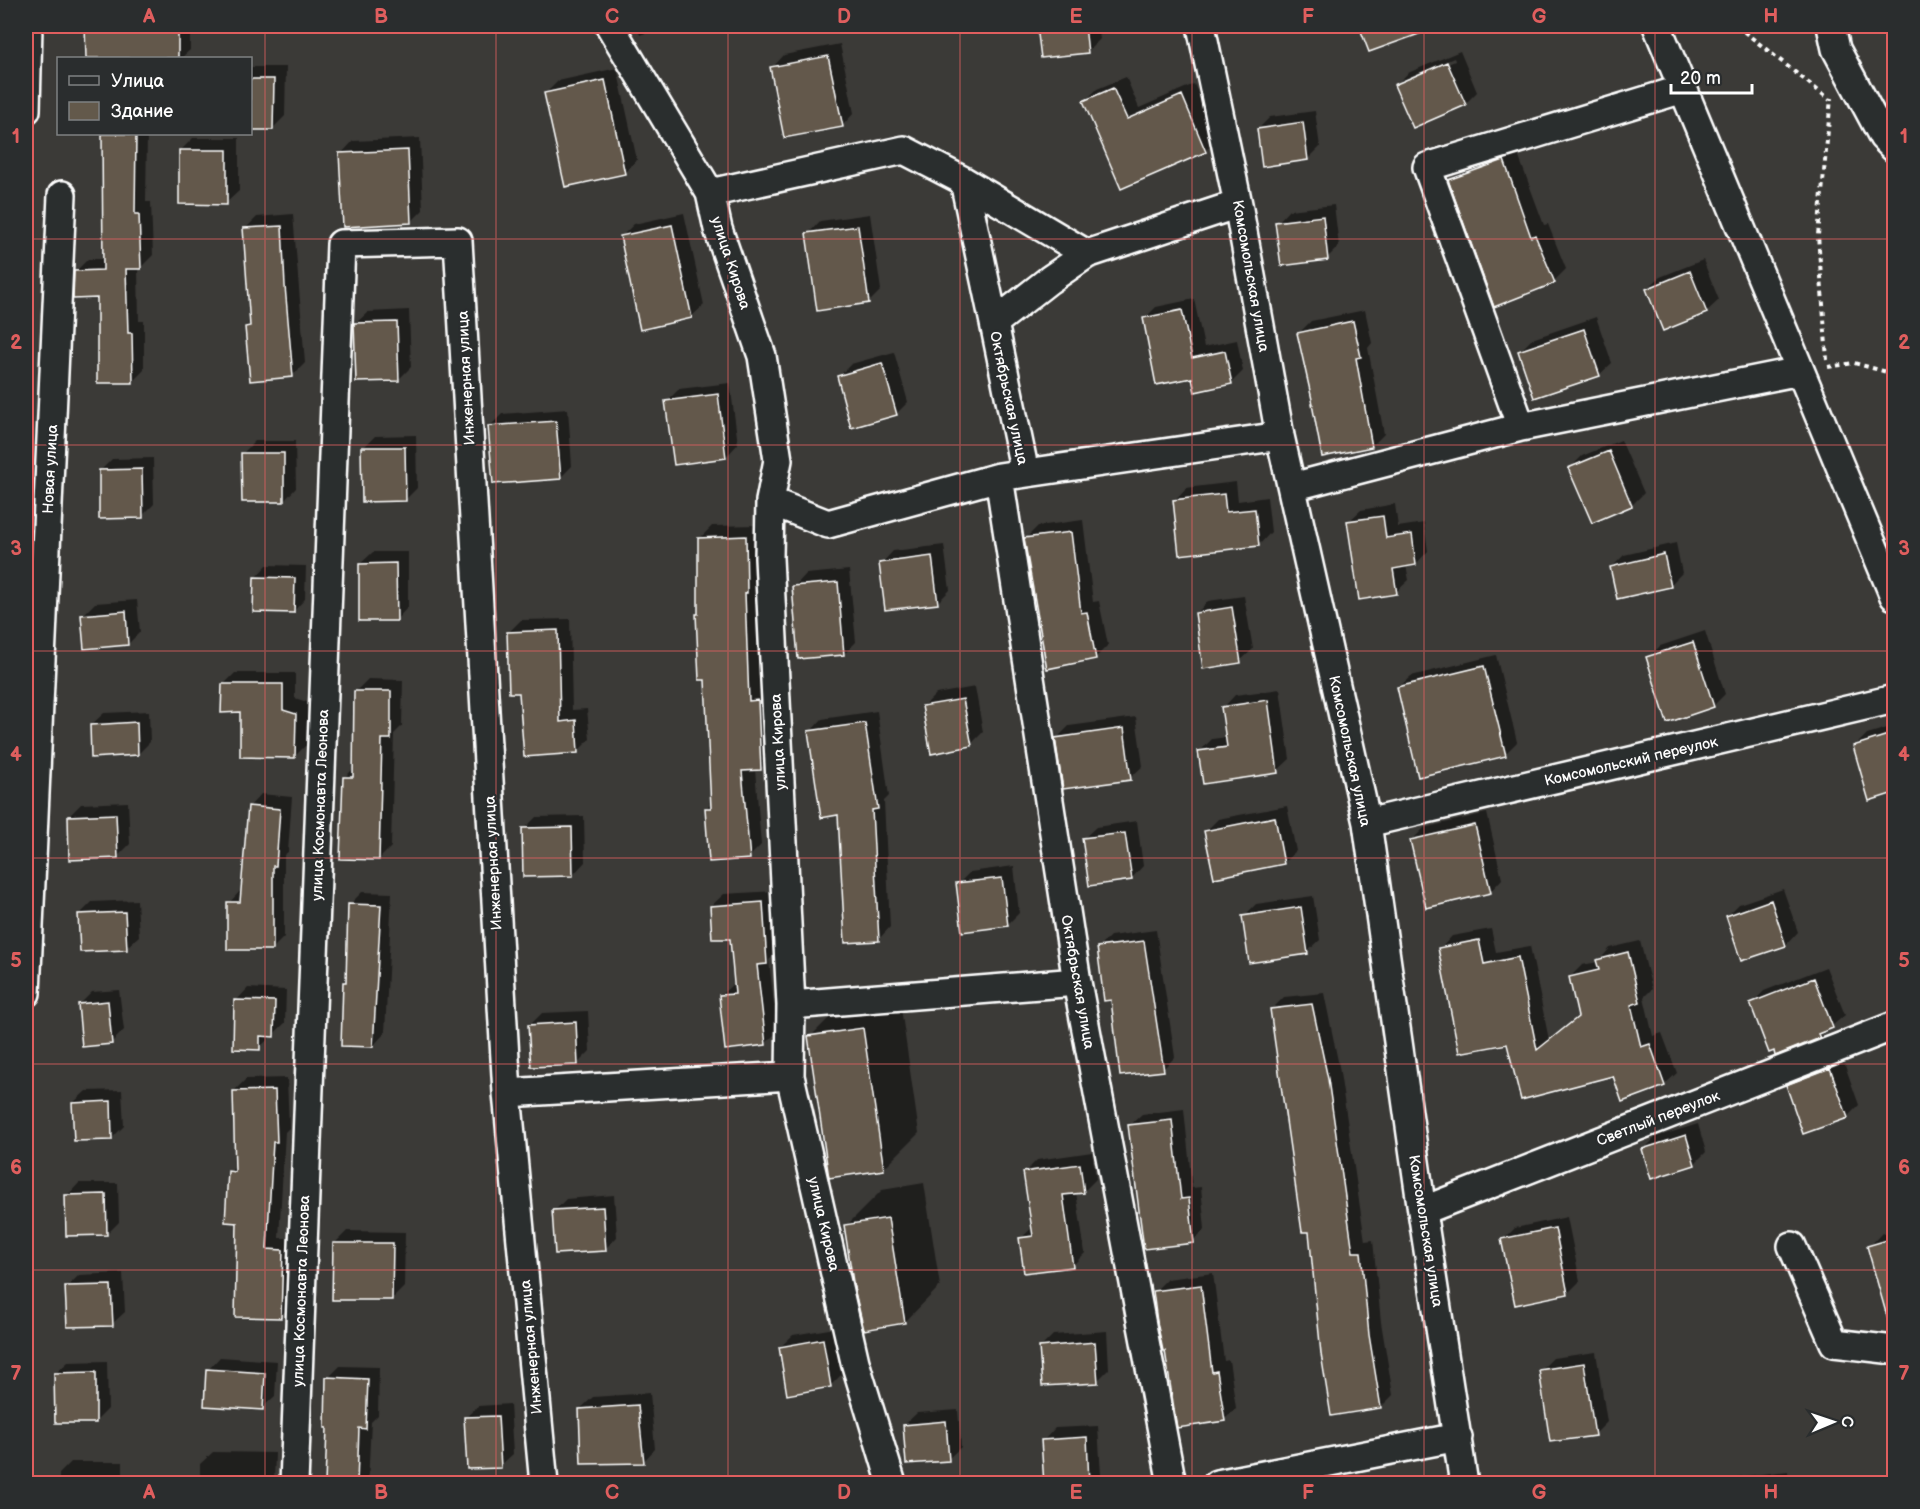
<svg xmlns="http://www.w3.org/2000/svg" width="1920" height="1509" font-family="'Balsamiq Sans',sans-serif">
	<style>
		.shadow { fill: #0007; fill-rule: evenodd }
		.building { fill: #63594b; stroke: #fff; stroke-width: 1.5 }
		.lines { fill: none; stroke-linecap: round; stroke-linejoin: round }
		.minor-casing { stroke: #fff; stroke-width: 32 }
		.path { stroke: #fff; stroke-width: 4; stroke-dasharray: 4.5 4.5; stroke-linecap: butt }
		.minor { stroke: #2a2d2e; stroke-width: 27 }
		.grid { fill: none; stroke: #e05e5e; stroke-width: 1.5; stroke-opacity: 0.55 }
		.labels { text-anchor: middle; stroke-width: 4.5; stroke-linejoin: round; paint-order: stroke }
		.street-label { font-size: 15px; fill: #fff; stroke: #2a2d2e }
		.neatline { fill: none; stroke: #e05e5e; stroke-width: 2 }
		.grid-label { font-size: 20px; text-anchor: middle; font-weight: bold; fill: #e05e5e }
	</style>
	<rect width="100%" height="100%" fill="#3b3a37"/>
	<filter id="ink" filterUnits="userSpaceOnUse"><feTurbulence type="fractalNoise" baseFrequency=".0167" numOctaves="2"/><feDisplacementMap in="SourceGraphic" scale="12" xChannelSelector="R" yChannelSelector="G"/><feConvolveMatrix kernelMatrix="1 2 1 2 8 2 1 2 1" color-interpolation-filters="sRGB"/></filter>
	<g filter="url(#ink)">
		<!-- shadow -->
		<path class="shadow" d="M87 26H190V50L181 58H87Z
			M637 26H665L640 35Z
			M1039 26H1098L1100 39 1087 52 1042 56Z
			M1361 26H1435L1369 50Z
			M840 44 854 113 842 126 772 68 784 55Z
			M1460 51 1477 92 1465 104 1396 85 1408 73ZM1454 58 1455 61 1409 80V77Z
			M250 67H286L285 116 273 128H250Z
			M617 68 637 160 625 172 546 93 558 81Z
			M1126 77 1139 108 1194 84 1218 139 1205 151 1122 187 1085 101 1097 89Z
			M1315 111 1320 147 1308 159 1258 129 1270 117Z
			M103 134H147L146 202H151L153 255 140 268H138L139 321H144V370L132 382 99 297 76 271 88 259H104Z
			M193 138H239V191L226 203 181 150Z
			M420 138 423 210 411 222 341 154 353 141Z
			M1516 149 1544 225 1548 224 1566 269 1554 281 1450 180 1462 168Z
			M1334 205 1339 246 1327 258 1277 223 1289 210Z
			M684 213 704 305 691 317 621 237 634 224Z
			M293 214 305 363 293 375 246 327 252 322 245 229 257 217Z
			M870 214 881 290 869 302 808 234 820 221Z
			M1703 260 1719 300 1706 312 1647 289 1660 277Z
			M1194 299 1204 347 1237 340 1243 371 1231 383 1193 376 1144 319 1156 307Z
			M409 310 411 367 399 379 355 324 368 312Z
			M1365 310 1372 343 1368 348 1384 434 1372 446 1313 404 1299 333 1311 321Z
			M1596 317 1612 363 1599 375 1520 351 1532 339Z
			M894 352 908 402 896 414 839 376 851 364Z
			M730 383 738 444 726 457 667 401 679 389Z
			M568 409 572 466 560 478 490 426 502 414Z
			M416 435 417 488 405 500 363 448 375 436Z
			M1621 440 1644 493 1632 505 1570 468 1582 456Z
			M255 441H295L296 488 284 501 243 453Z
			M153 458 154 504 142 516 100 471 112 459Z
			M1236 482 1238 501 1267 497 1271 532 1259 545 1174 501 1186 488Z
			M1395 504 1398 527 1424 523 1428 551 1416 564 1406 565 1409 580 1396 592 1348 522 1361 510Z
			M1083 520 1093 602 1099 601 1108 645 1095 658 1026 538 1038 526Z
			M758 525 759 579 756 581 761 690 770 689 773 756 761 768 755 769 761 845 749 857 706 809 712 803 706 679 700 613 699 539 712 526Z
			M1676 543 1682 573 1670 585 1612 567 1624 555Z
			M944 545 950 590 938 602 881 564 893 551Z
			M373 552H408V607L396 620 360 564Z
			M267 565 306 566 305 599 293 612 255 578Z
			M849 570 856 642 844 654 794 587 806 574Z
			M1244 596 1253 649 1240 661 1196 614 1208 601Z
			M137 600 140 632 128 644 83 615 95 603Z
			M570 619 572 710 587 709 590 739 577 752 521 691 509 632 521 620Z
			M1705 631 1725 694 1713 706 1648 658 1660 646Z
			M1496 655 1517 742 1505 754 1398 688 1411 676Z
			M235 673H295V698L307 702V744L295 756 242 711 223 685Z
			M368 679 403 680 402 726 394 734 391 847 379 859 344 778 354 768 355 692Z
			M975 687 983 732 971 744 924 706 936 694Z
			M1280 689 1290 759 1277 771 1200 751 1212 739 1227 737 1223 708 1235 695Z
			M149 711 150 742 138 754 91 725 104 713Z
			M877 711 889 796 884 801 890 927 878 940 839 813 810 732 822 719Z
			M1136 717 1143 766 1130 778 1057 738 1069 726Z
			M1894 726V791L1870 799 1855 746 1867 734Z
			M261 794 292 797 288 852 284 855V937L272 949 229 903 241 890 249 807Z
			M128 802 130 844 117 857 69 816 81 804Z
			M1287 806 1296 851 1283 863 1206 831 1218 819Z
			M1487 813 1502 879 1490 892 1412 840 1424 828Z
			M584 816 585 862 573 875 524 829 536 817Z
			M1137 821 1143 866 1131 879 1083 839 1096 827Z
			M1014 866 1019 913 1007 925 958 884 970 872Z
			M1783 889 1798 932 1786 945 1742 959 1727 916 1739 904Z
			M774 891 779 951 769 960 777 1032 765 1044 720 996 733 984 736 983 731 938 711 906 724 894Z
			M362 892 392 893 385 1033 373 1046 345 982 347 980 350 904Z
			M1313 896 1320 940 1307 952 1244 916 1256 904Z
			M137 900 139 936 126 948 80 914 92 902Z
			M1491 929 1496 952 1530 946 1549 1040 1580 1016 1570 977 1582 965 1598 962 1610 948 1640 941 1652 989 1644 997 1653 1036 1662 1033 1677 1073 1664 1085 1508 1042 1440 949 1452 936Z
			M1156 930 1175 1057 1163 1069 1112 999 1098 948 1110 936Z
			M1826 967 1845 1015 1819 1037 1775 1049 1752 1003 1764 991Z
			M248 988 286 990 285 1023 259 1048 236 1001Z
			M119 990 124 1030 112 1042 79 1005 92 992Z
			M1324 993 1339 1066 1365 1241 1373 1240 1381 1322 1393 1395 1381 1407 1310 1230 1272 1009 1284 997Z
			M899 994 919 1133 883 1169 810 1037 846 1001Z
			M588 1011 590 1051 577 1064 530 1025 542 1013Z
			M1842 1057 1859 1105 1847 1117 1788 1086 1800 1073Z
			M287 1078 289 1128 285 1132 279 1238H295L293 1304 280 1316 239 1222 230 1172 236 1166 234 1091 246 1079Z
			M122 1090 124 1126 112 1138 73 1103 86 1091Z
			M1184 1109 1192 1188 1201 1187 1205 1229 1193 1241 1129 1126 1142 1114Z
			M1698 1124 1706 1152 1694 1164 1644 1149 1656 1137Z
			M1092 1152 1096 1179 1084 1191 1076 1192 1085 1253 1073 1265 1021 1238 1033 1227 1025 1172 1037 1160Z
			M79 1183H118L119 1222 107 1234 67 1196Z
			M924 1183 940 1286 905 1322 846 1226 882 1190Z
			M614 1195 617 1237 605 1249 554 1211 566 1199Z
			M1567 1217 1580 1281 1568 1293 1503 1240 1515 1228Z
			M1894 1230V1296L1884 1299 1869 1247 1881 1234Z
			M347 1231 405 1232 404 1287 392 1299 335 1243Z
			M123 1273 125 1312 112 1324 67 1287 79 1275Z
			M1213 1273 1224 1361 1229 1360 1236 1408 1224 1420 1155 1291 1167 1279Z
			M835 1328 842 1374 830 1386 780 1347 793 1335Z
			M1107 1331 1109 1369 1097 1381 1041 1347 1053 1335Z
			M1596 1352 1607 1422 1594 1435 1541 1370 1553 1358Z
			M220 1357 277 1361 275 1396 262 1408 208 1370Z
			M107 1361 108 1409 96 1421 55 1374 68 1362Z
			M340 1366 379 1367 378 1415 371 1422 368 1484H326L328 1378Z
			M650 1393 655 1449 643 1462 580 1409 593 1397Z
			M510 1404 513 1454 500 1466 465 1418 478 1406Z
			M958 1410 961 1447 948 1459 904 1425 917 1413Z
			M1098 1426 1101 1475 1093 1484H1045L1043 1441 1055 1428Z
			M213 1452 275 1453 274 1484H200V1464Z
			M71 1462H123V1484H59V1474Z
			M1788 1471 1789 1484H1731L1737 1477Z"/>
		<!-- building -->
		<path class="building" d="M85 26H178V58H86Z
			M1037 26H1085L1088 53 1041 58Z
			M1359 26H1433V29L1369 52Z
			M828 56 843 127 784 138 770 67Z
			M1447 62 1466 105 1413 128 1394 85Z
			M250 79H274L273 130H250Z
			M605 80 625 174 565 187 544 93Z
			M1113 88 1127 119 1182 95 1206 152 1121 189 1083 101Z
			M1303 122 1308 160 1262 167 1257 129Z
			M102 134H136L135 214H139L141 269H126L128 333H132L133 383H97V298L73 299 74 271 103 270Z
			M179 150H227V205L179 204Z
			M408 150 411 223 343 227 339 153Z
			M1504 160 1531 237 1535 235 1555 283 1494 307 1448 180Z
			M1323 216 1328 260 1281 266 1275 222Z
			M672 225 692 318 640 330 620 236Z
			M282 226 285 286 293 377 250 381 245 327 250 326 243 228Z
			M858 226 869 303 817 311 806 233Z
			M1690 271 1707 313 1663 331 1646 289Z
			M1182 310 1192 358 1225 351 1232 384 1195 392 1192 378 1156 385 1143 318Z
			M1353 321 1361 357 1356 358 1372 447 1322 457 1312 404H1313L1297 333Z
			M397 322 399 381 356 382 354 323Z
			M1584 329 1600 376 1534 398 1518 351Z
			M882 363 897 415 851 428 837 376Z
			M718 394 726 458 674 465 665 401Z
			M556 421 561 479 493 484 488 426Z
			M361 447H405L406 501 362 502Z
			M1609 451 1632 506 1592 523 1568 468Z
			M241 453H284V502H242Z
			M142 469 143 518 99 519V470Z
			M1224 494 1226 512 1255 509 1259 546 1179 555 1173 500Z
			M1383 516 1386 538 1412 534 1416 565 1393 569 1397 594 1359 600 1347 521Z
			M1071 532 1081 613 1087 612 1096 659 1047 669 1024 538Z
			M746 536 747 593H745L749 701 758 700 761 770 742 771 750 859 709 862 705 808H711L705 680H699L696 614H698V538Z
			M1664 554 1671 587 1617 599 1610 567Z
			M932 556 938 604 885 610 879 563Z
			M396 563 397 621H359V564Z
			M254 577 295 578 294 613 253 612Z
			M838 582 844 655 798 659 792 586Z
			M1232 607 1241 663 1203 669 1195 613Z
			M126 611 128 645 84 649 81 615Z
			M558 630 560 722 576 720 578 753 524 757 519 693H509L507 632Z
			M1693 642 1714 707 1667 723 1646 657Z
			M1484 666 1506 756 1418 777 1397 687Z
			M222 684H283V710L296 714 295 758 240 757V712L221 713Z
			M354 691H391V739H382L379 860 340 859 343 777H353Z
			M963 699 972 746 931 754 922 706Z
			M1268 700 1278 773 1203 784 1198 751 1227 747 1221 707Z
			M137 722 138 755 91 758 90 725Z
			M865 723 878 809 872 810 879 941 845 943 838 815 821 818 808 731Z
			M1124 728 1131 780 1063 789 1055 738Z
			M1888 735 1894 757V793L1869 801 1853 746Z
			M248 806 280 809 276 866H273V950H227V902H240Z
			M116 814 118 858 69 860 68 816Z
			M1275 817 1284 864 1214 878 1204 831Z
			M1475 825 1491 893 1426 908 1410 840Z
			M572 827 573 876 523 877 522 828Z
			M1125 833 1132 880 1089 886 1082 838Z
			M1002 878 1008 926 962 932 956 883Z
			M1771 900 1786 946 1741 961 1726 916Z
			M763 902 767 964 757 965 766 1045 725 1050 719 995 735 994 730 939H712L710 906Z
			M348 904 381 905 373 1047 341 1046 343 982H346Z
			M1301 907 1308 954 1249 963 1242 916Z
			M125 912 127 950 80 952 78 914Z
			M1479 940 1484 964 1518 957 1537 1050 1578 1017 1569 977 1599 970 1596 960 1628 952 1640 1002 1631 1005 1641 1047 1650 1044 1665 1086 1622 1102 1613 1076 1521 1100 1507 1044 1459 1053 1438 948Z
			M1144 941 1164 1071 1120 1076 1111 1000 1104 1001 1097 947Z
			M1814 978 1833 1028 1818 1034 1820 1038 1775 1056 1774 1051 1769 1053 1750 1003Z
			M234 1000 275 1001 274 1037 260 1036V1050L233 1049Z
			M108 1001 112 1044 82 1047 78 1004Z
			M1312 1004 1328 1079 1353 1252H1361L1369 1335 1381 1408 1331 1416 1321 1354 1309 1232H1302L1270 1009Z
			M576 1022 578 1065 531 1067 528 1025Z
			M863 1028 884 1170 829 1178 808 1036Z
			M1830 1068 1848 1118 1803 1134 1786 1085Z
			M275 1090 277 1142H273L267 1249 283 1250 281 1318 235 1317 237 1223 225 1222 228 1171 235 1172 233 1091Z
			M111 1101 112 1140 74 1141 72 1103Z
			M1172 1120 1181 1199 1189 1198 1194 1243 1144 1249 1128 1125Z
			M1686 1135 1695 1165 1651 1179 1642 1149Z
			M1080 1164 1084 1193 1063 1195 1073 1267 1024 1273 1019 1238 1033 1236 1023 1172Z
			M106 1194 107 1235 66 1236 65 1195Z
			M603 1207 606 1251 555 1254 552 1210Z
			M888 1218 905 1323 864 1330 854 1288 844 1225Z
			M1555 1228 1568 1294 1515 1305 1501 1239Z
			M1894 1238V1319L1888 1320 1867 1246Z
			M333 1243H393L392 1300H332Z
			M111 1285 113 1326 67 1327 65 1286Z
			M1201 1285 1212 1372 1217 1371 1225 1421 1177 1428 1165 1351H1163L1157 1322 1153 1291Z
			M823 1339 831 1387 787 1395 779 1347Z
			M1095 1342 1098 1383 1042 1386 1039 1347Z
			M1584 1363 1595 1436 1550 1442 1539 1370Z
			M206 1369 265 1373 263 1410 204 1406Z
			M96 1372V1423H55L54 1373Z
			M326 1377 368 1379 366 1429 359 1428 357 1484H325L327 1428H325Z
			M638 1405 644 1463 581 1464 579 1409Z
			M498 1416 501 1468 467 1469 464 1417Z
			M946 1421 949 1461 906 1464 903 1425Z
			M1087 1437 1089 1484H1044L1041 1440Z"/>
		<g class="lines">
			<defs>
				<path id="minor" d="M610 26 710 193 718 229 762 356 778 460 770 501 769 558 791 1005 790 1076 855 1362 892 1484
					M1201 26 1238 204 1280 436 1367 823 1422 1211 1464 1484
					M1657 26 1894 596
					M1831 26 1836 49 1883 137 1894 148
					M1683 89 1427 167 1521 427 1800 371
					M26 110 28 26
					M964 181 1087 254
					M710 193 904 150 964 181 994 323 1049 280 1087 254 1238 204
					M994 323 1025 473
					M999 477 1077 982 1172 1484
					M1292 487 1521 427
					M770 501 828 524 999 477 1280 436
					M1367 823 1894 699
					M26 993 62 195
					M791 1005 1077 982
					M507 1093 790 1076
					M1422 1211 1894 1026
					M1792 1246 1834 1343 1894 1350
					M294 1484 341 244 458 241 507 1093 544 1484
					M1217 1484 1458 1437"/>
			</defs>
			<!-- minor casing -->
			<use href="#minor" class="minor-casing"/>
			<!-- path -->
			<path class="path" d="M1737 26 1830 100
				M1827 360 1818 235 1831 98
				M1828 367 1854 363 1894 374"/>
			<!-- minor -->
			<use href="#minor" class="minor"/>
		</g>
	</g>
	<!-- grid -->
	<path class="grid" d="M265 26V1484M496 26V1484M728 26V1484M960 26V1484M1192 26V1484M1424 26V1484M1655 26V1484M26 239H1894M26 445H1894M26 651H1894M26 858H1894M26 1064H1894M26 1270H1894"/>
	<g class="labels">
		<!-- street labels -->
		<g class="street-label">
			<text transform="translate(731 263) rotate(72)" y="5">улица Кирова</text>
			<text transform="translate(1251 276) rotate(80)" y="5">Комсомольская улица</text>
			<text transform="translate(466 378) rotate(-93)" y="5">Инженерная улица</text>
			<text transform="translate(1009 398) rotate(78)" y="5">Октябрьская улица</text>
			<text transform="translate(50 469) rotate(-87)" y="5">Новая улица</text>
			<text transform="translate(778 742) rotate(-93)" y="5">улица Кирова</text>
			<text transform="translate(1350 751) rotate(78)" y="5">Комсомольская улица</text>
			<text transform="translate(1631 761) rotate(-13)" y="5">Комсомольский переулок</text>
			<text transform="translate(320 805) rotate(-88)" y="5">улица Космонавта Леонова</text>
			<text transform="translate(493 863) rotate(-93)" y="5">Инженерная улица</text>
			<text transform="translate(1078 982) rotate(80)" y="5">Октябрьская улица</text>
			<text transform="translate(1658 1118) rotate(-21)" y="5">Светлый переулок</text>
			<text transform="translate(824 1224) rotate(77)" y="5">улица Кирова</text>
			<text transform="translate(1426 1231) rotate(81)" y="5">Комсомольская улица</text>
			<text transform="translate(301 1291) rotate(-88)" y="5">улица Космонавта Леонова</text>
			<text transform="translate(531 1347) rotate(-95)" y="5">Инженерная улица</text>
		</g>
	</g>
	<!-- margin -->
	<rect width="1920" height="1509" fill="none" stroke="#2a2d2e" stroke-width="66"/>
	<!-- legend -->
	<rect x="57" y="57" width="195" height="78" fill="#2a2d2e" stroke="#7f8182" stroke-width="1.5"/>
	<rect x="69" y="76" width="30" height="9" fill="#2a2d2e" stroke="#7f8182" stroke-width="1.5"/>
	<text x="111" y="87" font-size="18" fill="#ffffff">Улица</text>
	<rect x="69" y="102" width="30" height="18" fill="#63594b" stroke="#7f8182" stroke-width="1.5"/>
	<text x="111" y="117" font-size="18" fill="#ffffff">Здание</text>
	<!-- north arrow -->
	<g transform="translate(1833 1422) rotate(88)" stroke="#2a2d2e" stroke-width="4.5" paint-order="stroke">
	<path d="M0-4.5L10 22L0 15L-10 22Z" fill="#ffffff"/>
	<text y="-9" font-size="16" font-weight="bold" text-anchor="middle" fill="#ffffff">С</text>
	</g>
	<!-- scale -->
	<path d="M1671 84v9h81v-9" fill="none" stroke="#ffffff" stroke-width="3"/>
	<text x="1680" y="84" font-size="18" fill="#ffffff" stroke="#2a2d2e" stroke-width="4.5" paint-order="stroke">20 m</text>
	<rect x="33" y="33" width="1854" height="1443" class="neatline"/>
	<g class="grid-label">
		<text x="149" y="23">A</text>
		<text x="381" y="23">B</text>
		<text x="612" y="23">C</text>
		<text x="844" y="23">D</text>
		<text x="1076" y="23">E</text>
		<text x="1308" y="23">F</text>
		<text x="1539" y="23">G</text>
		<text x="1771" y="23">H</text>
		<text x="16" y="143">1</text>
		<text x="1904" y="143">1</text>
		<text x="16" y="349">2</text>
		<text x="1904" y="349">2</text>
		<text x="16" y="555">3</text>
		<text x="1904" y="555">3</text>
		<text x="16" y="761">4</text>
		<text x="1904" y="761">4</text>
		<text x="16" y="967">5</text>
		<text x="1904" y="967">5</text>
		<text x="16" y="1174">6</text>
		<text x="1904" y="1174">6</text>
		<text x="16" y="1380">7</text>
		<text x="1904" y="1380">7</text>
		<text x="149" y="1499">A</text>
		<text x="381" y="1499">B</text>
		<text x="612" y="1499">C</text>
		<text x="844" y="1499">D</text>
		<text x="1076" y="1499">E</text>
		<text x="1308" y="1499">F</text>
		<text x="1539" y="1499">G</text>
		<text x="1771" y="1499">H</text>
	</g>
</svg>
